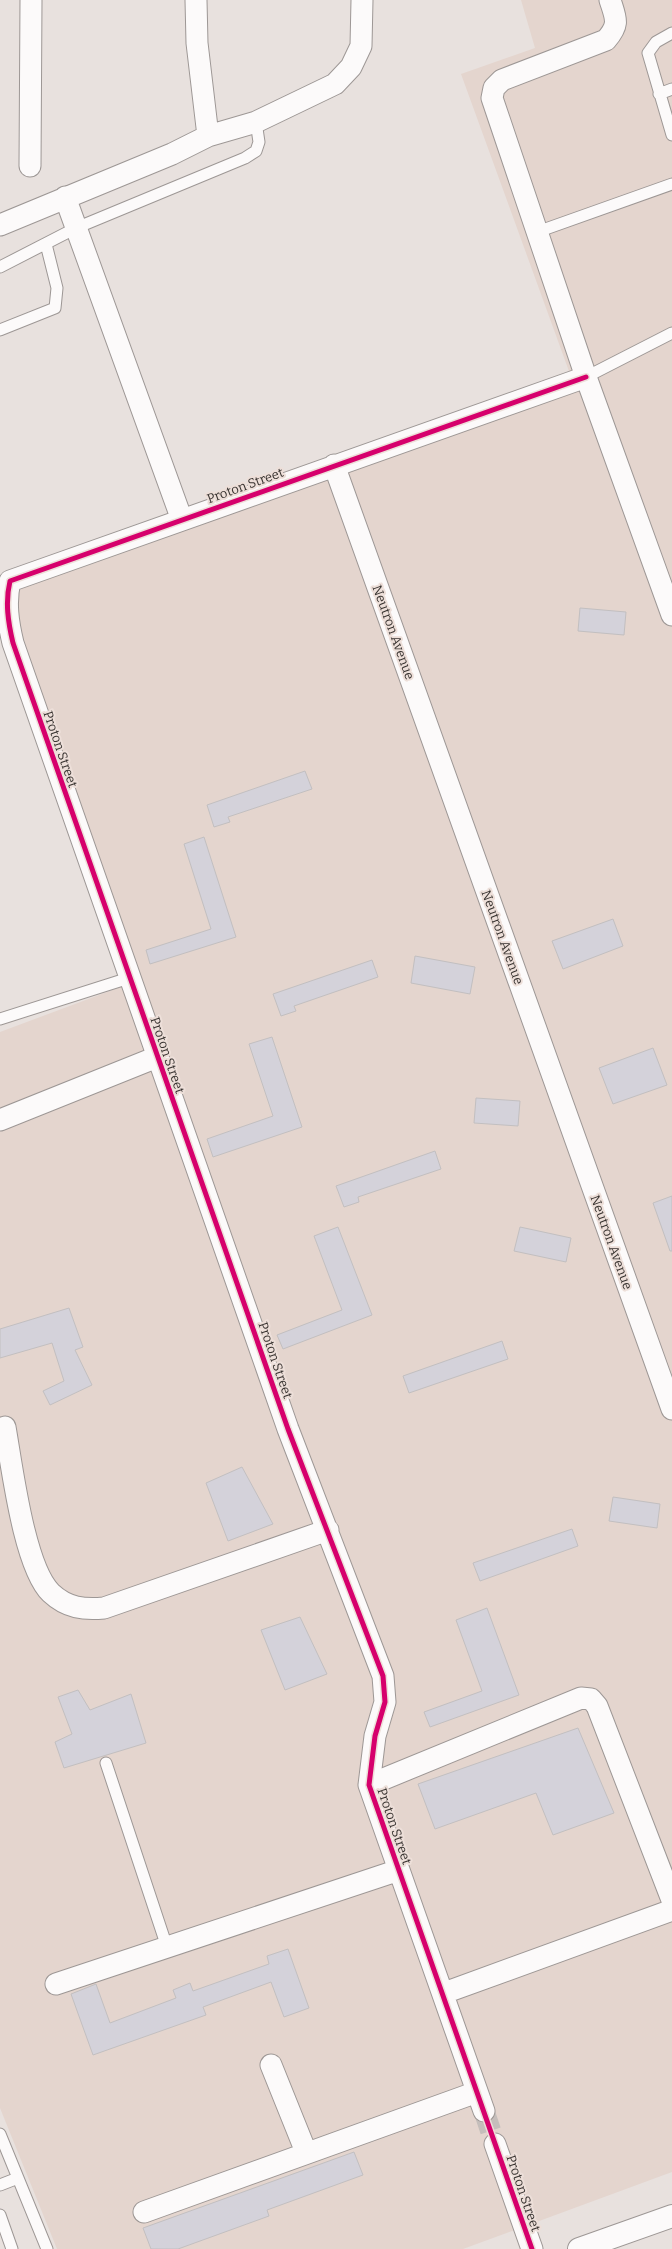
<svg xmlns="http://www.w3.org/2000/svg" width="672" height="2249" font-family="Bitter,serif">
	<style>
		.built { fill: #e4d5ce }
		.building { fill: #d4d2da; stroke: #c2bfc0 }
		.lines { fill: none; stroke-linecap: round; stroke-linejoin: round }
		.street-tunnel { stroke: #c5bebb; stroke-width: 21; stroke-dasharray: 21 10; stroke-linecap: butt }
		.lane-casing { stroke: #9d9795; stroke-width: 13 }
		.street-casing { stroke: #9d9795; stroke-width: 23 }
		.secondary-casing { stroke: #9d9795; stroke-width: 24 }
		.lane { stroke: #fcfafa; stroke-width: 11 }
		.street { stroke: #fcfafa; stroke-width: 21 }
		.secondary { stroke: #fcfafa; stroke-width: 22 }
		.cycleway-casing { stroke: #eddfd9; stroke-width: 8 }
		.cycleway { stroke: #d6006c; stroke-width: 5 }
		.labels { text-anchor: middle; stroke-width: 4; stroke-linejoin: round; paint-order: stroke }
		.street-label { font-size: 13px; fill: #383330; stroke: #eddfd9 }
	</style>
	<rect width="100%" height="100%" fill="#e8e1de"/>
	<!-- built -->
	<path class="built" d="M521 0H672V2172L463 2249H57L0 2108V1032L142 979 15 624 16 583 570 374 461 74 535 48Z"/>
	<!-- building -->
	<path class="building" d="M580 608 626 612 624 635 578 631Z
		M305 771 312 789 228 817 230 822 214 827 207 805Z
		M204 837 236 937 150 964 146 950 211 929 184 844Z
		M613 919 623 946 563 969 552 941Z
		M415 956 475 967 470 994 411 983Z
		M372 960 378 977 294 1006 296 1011 281 1016 273 994Z
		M272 1037 302 1127 213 1157 207 1139 273 1116 249 1044Z
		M653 1048 667 1085 613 1104 599 1068Z
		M476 1098 520 1101 518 1126 474 1123Z
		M435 1151 441 1169 358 1197 359 1202 344 1207 336 1186Z
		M672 1196V1251H670L653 1203Z
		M338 1227 372 1315 283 1349 277 1335 342 1310 314 1236Z
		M520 1227 571 1238 566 1262 514 1251Z
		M69 1308 83 1347 75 1350 92 1385 50 1405 43 1391 64 1381 52 1343 0 1358V1329Z
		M502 1341 508 1359 409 1393 403 1376Z
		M242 1467 273 1524 228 1541 206 1483Z
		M613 1497 660 1504 657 1528 609 1521Z
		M572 1529 578 1546 480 1581 473 1563Z
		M487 1608 519 1695 430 1727 424 1712 482 1691 456 1620Z
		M300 1617 327 1674 285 1690 261 1630Z
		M78 1690 90 1710 131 1694 146 1743 64 1768 55 1742 72 1734 58 1697Z
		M578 1728 614 1813 553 1835 536 1793 435 1829 418 1784Z
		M288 1949 309 2008 284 2017 271 1982 203 2007 206 2015 93 2055 71 1994 96 1984 110 2023 176 1998 173 1990 190 1983 193 1991 269 1964 267 1956Z
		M354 2152 363 2175 267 2210 269 2216 178 2249H151L143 2228Z"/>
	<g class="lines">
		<!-- street-tunnel -->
		<path class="street-tunnel" d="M484 2111 495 2144"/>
		<defs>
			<path id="lane" d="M672 33 656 42 648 53 672 135
				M659 94 672 89
				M537 232 672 184
				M0 267 76 228 245 158 256 151 259 142 256 122
				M0 330 55 308 57 288 46 244
				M586 377 672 333
				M0 1019 129 978
				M106 1763 167 1947
				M0 2134 47 2249
				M0 2185 18 2178
				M0 2215 12 2249"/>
			<path id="street" d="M610 0C616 19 620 24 606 40L502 80 494 88 492 98 586 377 672 615
				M208 136 256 122 335 84 351 67 361 46 362 0
				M30 166 31 0
				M65 197 182 520
				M0 225 172 154 208 136 197 43 196 0
				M334 465 672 1409
				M0 1120 157 1057
				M5 1427C12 1466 24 1567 51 1593 67 1608 84 1610 104 1608L328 1530
				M369 1785 581 1698 591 1699 597 1706 672 1900
				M56 1984 399 1870
				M444 1993 672 1910
				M271 2065 306 2152
				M484 2111 369 1785 375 1736 385 1702 383 1676 288 1429 13 643C8 622 5 602 10 581L586 377
				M495 2144 532 2249
				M144 2212 477 2092"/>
			<path id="secondary" d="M579 2249 672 2216"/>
		</defs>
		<!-- lane casing -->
		<use href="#lane" class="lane-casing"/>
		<!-- street casing -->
		<use href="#street" class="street-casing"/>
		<!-- secondary casing -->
		<use href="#secondary" class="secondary-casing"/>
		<!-- lane -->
		<use href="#lane" class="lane"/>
		<!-- street -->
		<use href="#street" class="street"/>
		<!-- secondary -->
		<use href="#secondary" class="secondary"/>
		<defs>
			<path id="cycleway" d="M532 2249 369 1785 375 1736 385 1702 383 1676 288 1429 13 643C8 622 5 602 10 581L586 377"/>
		</defs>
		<!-- cycleway casing -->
		<use href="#cycleway" class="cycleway-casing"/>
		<!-- cycleway -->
		<use href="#cycleway" class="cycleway"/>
	</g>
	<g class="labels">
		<!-- street labels -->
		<g class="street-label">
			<text transform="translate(245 485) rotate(-20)" y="5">Proton Street</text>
			<text transform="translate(394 632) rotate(70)" y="5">Neutron Avenue</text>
			<text transform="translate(61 749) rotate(71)" y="5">Proton Street</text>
			<text transform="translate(503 937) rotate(70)" y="5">Neutron Avenue</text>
			<text transform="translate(168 1055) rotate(71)" y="5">Proton Street</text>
			<text transform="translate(612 1242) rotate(70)" y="5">Neutron Avenue</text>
			<text transform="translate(276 1360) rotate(71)" y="5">Proton Street</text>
			<text transform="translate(395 1826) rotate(71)" y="5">Proton Street</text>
			<text transform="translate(524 2193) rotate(71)" y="5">Proton Street</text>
		</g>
	</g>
</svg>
